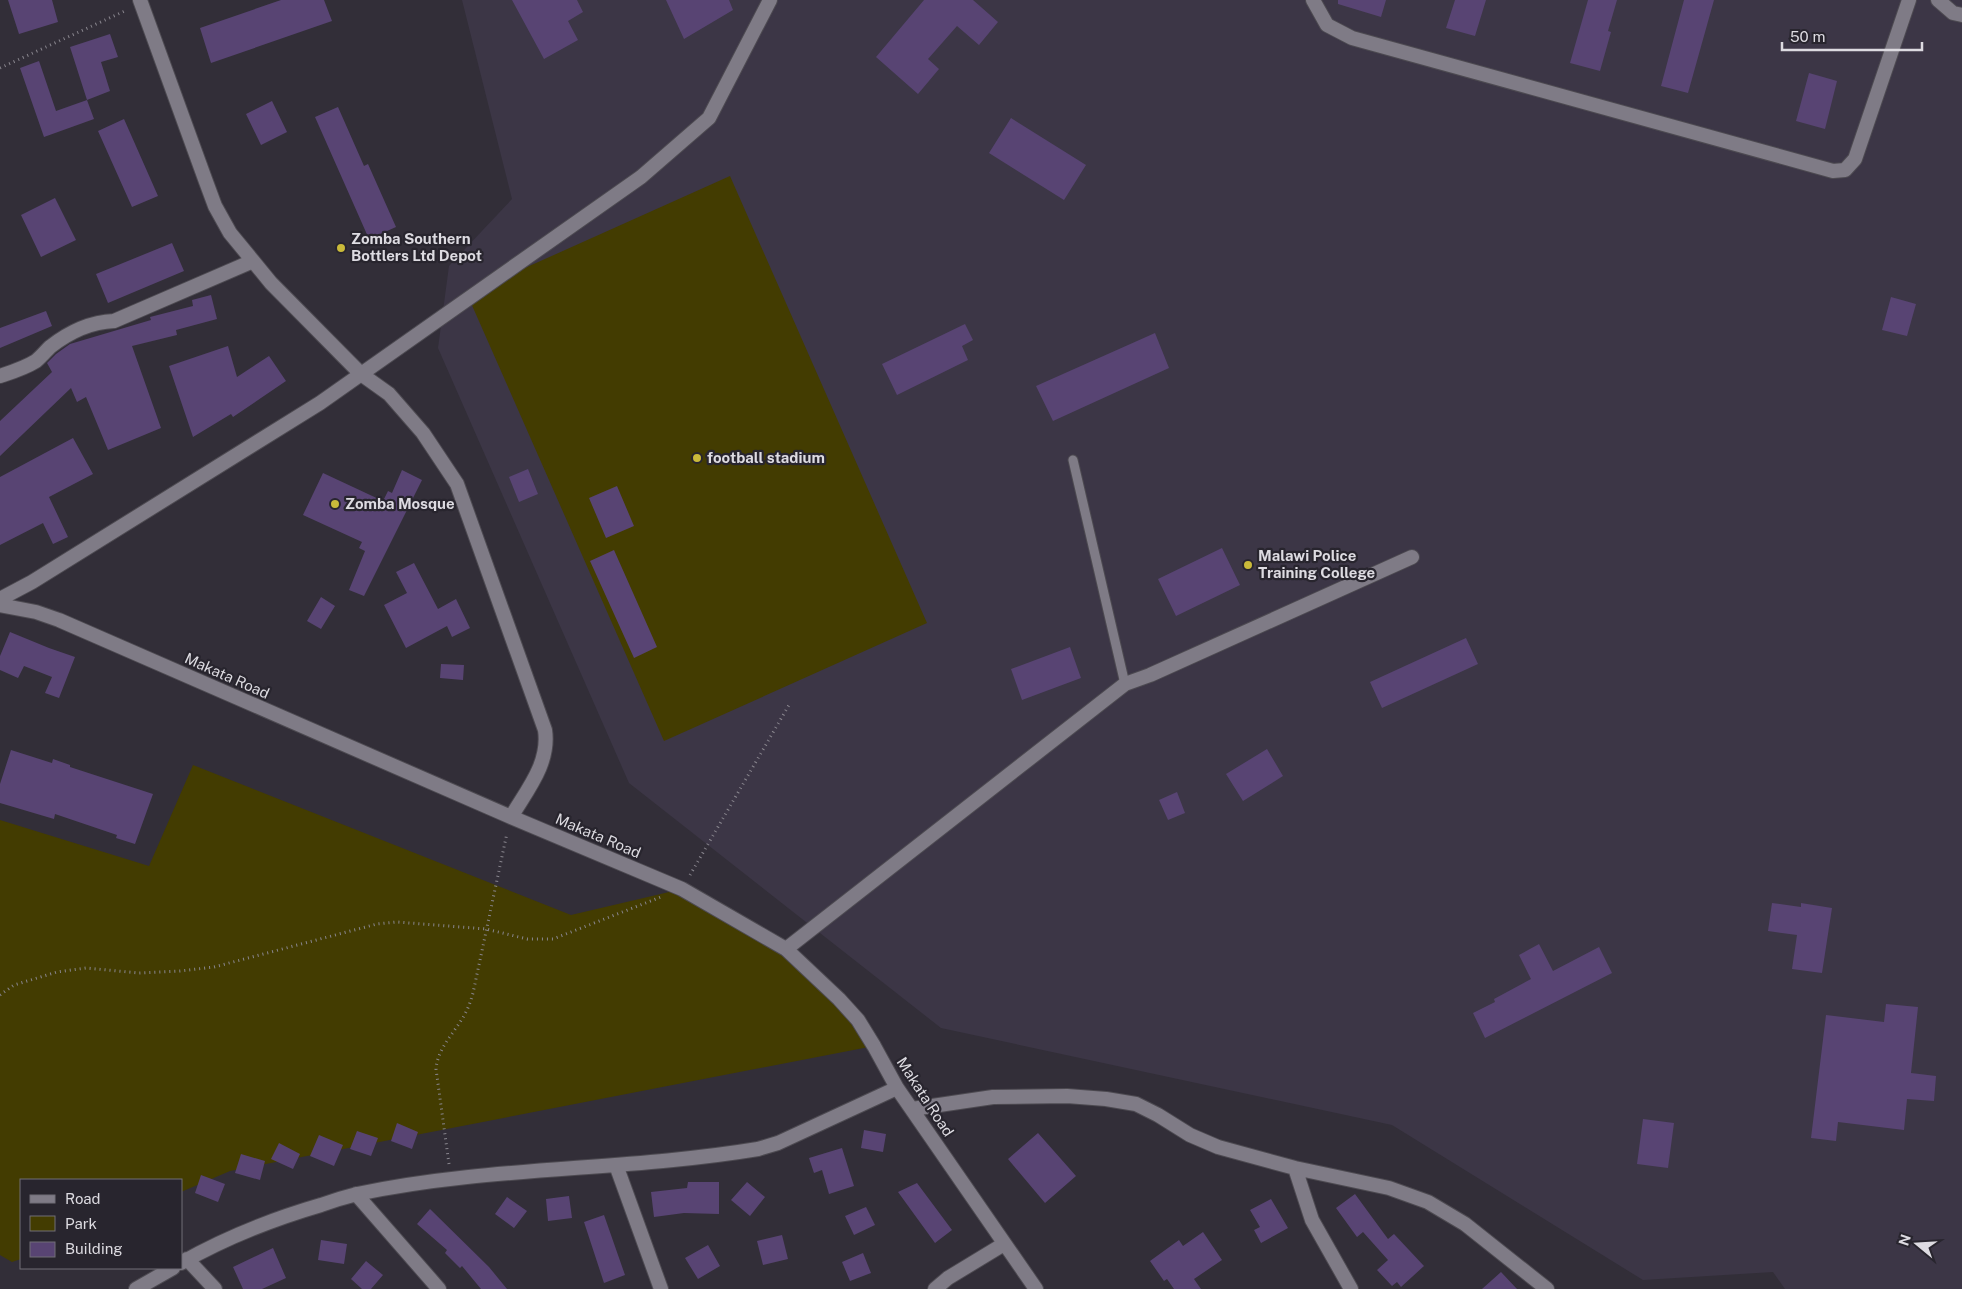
<svg xmlns="http://www.w3.org/2000/svg" width="1962" height="1289" font-family="'Public Sans',sans-serif">
	<style>
		.built { fill: #3c3646 }
		.green { fill: #433c01 }
		.building { fill: #584473 }
		.lines { fill: none; stroke-linecap: round; stroke-linejoin: round }
		.service-casing { stroke: #4d4a51; stroke-width: 11 }
		.minor-casing { stroke: #4d4a51; stroke-width: 16 }
		.tertiary-casing { stroke: #4d4a51; stroke-width: 16 }
		.path { stroke: #89868e; stroke-width: 3; stroke-dasharray: 1 4; stroke-linecap: butt }
		.service { stroke: #7f7b86; stroke-width: 9 }
		.minor { stroke: #7f7b86; stroke-width: 14 }
		.tertiary { stroke: #7f7b86; stroke-width: 14 }
		.poi-dot { fill: #caba3a; stroke: #28252e; stroke-width: 2 }
		.labels { text-anchor: middle; stroke-width: 4.5; stroke-linejoin: round; paint-order: stroke }
		.poi-label { font-size: 15px; font-weight: bold; fill: #dddbe1; stroke: #28252e; text-anchor: start }
		.street-label { font-size: 15px; fill: #dddbe1; stroke: #28252e }
	</style>
	<rect width="100%" height="100%" fill="#322e38"/>
	<!-- built -->
	<path class="built" d="M462 0H1962V1289H1785L1773 1272 1643 1280 1392 1125 941 1028 629 783 438 348 449 266 512 199Z"/>
	<!-- green -->
	<path class="green" d="M730 176 927 623 664 741 467 294Z
		M193 765 571 915 682 889 786 949 874 1046 230 1171 181 1192V1180H21V1259L12 1262 0 1255V820L149 866Z"/>
	<!-- building -->
	<path class="building" d="M8 0H52L58 22 19 34Z
		M281 0H324L332 21 211 63 200 28Z
		M512 0H577L583 12 568 21 578 40 544 59Z
		M666 0H729L733 10 684 39Z
		M924 0H973L998 22 979 45 957 26 928 59 939 69 918 94 876 57Z
		M1338 0H1386L1381 17 1338 4Z
		M1455 0H1486L1475 36 1446 28Z
		M1588 0H1617L1608 31 1611 32 1600 71 1570 63Z
		M1684 0H1714L1688 93 1661 86Z
		M110 34 118 57 101 62 110 91 87 100 70 47Z
		M39 61 56 111 87 100 94 119 44 137 20 68Z
		M1809 73 1837 81 1825 129 1796 121Z
		M272 101 287 132 261 145 246 114Z
		M338 107 364 166 368 164 396 227 369 239 315 117Z
		M1011 118 1086 165 1064 200 989 153Z
		M124 119 158 196 132 207 98 131Z
		M55 198 76 240 41 257 21 215Z
		M172 243 184 271 108 303 96 274Z
		M211 295 217 319 176 330 177 335 132 346 161 428 108 450 86 397 77 402 71 388 0 456V421L52 372 47 363 56 354 70 344 151 320 150 317 193 306 192 300Z
		M1891 297 1916 304 1907 336 1882 330Z
		M46 311 52 326 0 348V328Z
		M965 324 973 340 962 346 968 360 897 395 882 364Z
		M1155 333 1169 368 1053 421 1036 386Z
		M228 346 237 377 269 356 286 381 233 417 231 414 193 437 169 366Z
		M73 438 93 474 49 497 68 537 53 544 43 523 0 545V477Z
		M528 469 538 494 519 502 509 477Z
		M402 470 422 480 364 596 349 590 365 551 359 548 362 542 303 515 323 473 383 501 388 491 392 493Z
		M617 486 634 526 606 538 589 498Z
		M1222 548 1240 585 1176 616 1158 579Z
		M614 550 657 647 634 658 590 561Z
		M414 563 438 609 456 599 470 628 452 637 447 626 406 648 384 605 407 593 396 572Z
		M321 597 335 606 321 629 307 621Z
		M10 632 49 648 75 657 59 698 45 693 52 677 24 666 18 678 0 670V656Z
		M1466 638 1478 664 1382 708 1370 682Z
		M1070 647 1081 678 1022 700 1011 669Z
		M441 664 464 665 463 680 440 678Z
		M1267 749 1283 776 1243 801 1226 774Z
		M11 750 52 763 53 759 70 765V767L153 794 135 844 116 838 117 835 55 814 54 819 0 803V784Z
		M1177 792 1185 813 1168 820 1159 800Z
		M1772 903 1801 907V903L1832 908 1822 973 1792 969 1797 935 1768 931Z
		M1539 944 1553 971 1599 947 1612 973 1485 1038 1473 1013 1495 1002 1494 999 1531 979 1519 955Z
		M1886 1004 1918 1007 1911 1073 1936 1076 1934 1101 1907 1099 1904 1130 1838 1122 1836 1141 1811 1138 1826 1015 1884 1022Z
		M1643 1119 1674 1123 1668 1168 1637 1164Z
		M397 1123 418 1132 412 1149 391 1141Z
		M864 1130 886 1134 883 1152 861 1148Z
		M357 1131 378 1138 371 1156 350 1149Z
		M1038 1133 1076 1176 1045 1203 1008 1159Z
		M319 1135 343 1145 334 1166 310 1156Z
		M279 1143 300 1154 293 1169 271 1159Z
		M842 1148 854 1186 829 1194 822 1170 814 1173 809 1158Z
		M241 1154 265 1161 260 1180 235 1173Z
		M201 1175 225 1184 218 1202 195 1193Z
		M688 1182H719V1214L684 1213 654 1217 651 1192 687 1188Z
		M747 1182 765 1197 750 1216 731 1200Z
		M917 1183 952 1230 935 1243 898 1192Z
		M1355 1194 1388 1239 1394 1234 1424 1266 1401 1287 1397 1282 1392 1286 1377 1270 1388 1260 1363 1232 1357 1237 1336 1208Z
		M569 1196 572 1218 548 1221 546 1199Z
		M507 1197 527 1211 514 1228 495 1214Z
		M1271 1199 1288 1228 1261 1243 1254 1230 1260 1227 1250 1210Z
		M866 1207 875 1225 854 1235 845 1216Z
		M430 1209 489 1267 507 1289H481L462 1266 460 1268 445 1253 447 1250 417 1224Z
		M604 1215 625 1275 604 1283 584 1222Z
		M1203 1232 1222 1260 1194 1279 1201 1289H1174L1167 1279 1164 1281 1150 1261 1179 1240 1183 1246Z
		M782 1235 788 1259 763 1265 757 1241Z
		M321 1240 347 1244 344 1264 318 1260Z
		M708 1245 720 1266 698 1279 685 1258Z
		M273 1248 286 1278 262 1289H243L233 1267Z
		M863 1253 871 1273 850 1281 842 1262Z
		M366 1261 383 1275 371 1289H362L351 1279Z
		M1501 1272 1517 1289H1482Z"/>
	<g class="lines">
		<defs>
			<path id="service" d="M1073 460 1125 684"/>
			<path id="minor" d="M140 0 205 179 215 206 230 233 253 261 271 283 361 374 389 394 423 433 457 484 545 730C550 763 527 790 511 817
				M1313 0 1327 25 1352 38 1833 171 1845 170 1855 159 1909 0
				M0 376C12 372 25 368 36 361 41 357 45 352 50 347 69 332 90 322 114 321L253 261
				M0 599 32 582 320 403 641 177 709 118 770 0
				M0 605 36 612 59 620 511 817 682 889 786 949 839 999 858 1020 874 1046 897 1088 1036 1289
				M786 949 1125 684 1150 675 1412 557
				M912 1109 993 1097 1067 1096 1106 1099 1136 1104 1158 1115 1190 1135 1218 1147 1295 1168 1389 1188 1428 1202 1465 1224 1547 1289
				M616 1165 661 1289
				M1295 1168 1312 1220 1351 1289
				M356 1194 439 1289
				M187 1259 215 1289
				M181 1263C225 1238 273 1219 321 1205 332 1201 345 1197 357 1194 489 1166 625 1171 758 1149L778 1143 897 1088
				M136 1289 173 1268
				M935 1289 948 1278 1004 1244"/>
			<path id="tertiary" d="M1938 0 1953 13 1962 15"/>
		</defs>
		<!-- service casing -->
		<use href="#service" class="service-casing"/>
		<!-- minor casing -->
		<use href="#minor" class="minor-casing"/>
		<!-- tertiary casing -->
		<use href="#tertiary" class="tertiary-casing"/>
		<!-- path -->
		<path class="path" d="M0 68 127 10
			M690 875 789 705
			M0 995 14 985 57 972 86 968 139 973 180 971 214 967 377 924 397 922 486 929 527 939H553L661 897
			M449 1164 436 1069C438 1046 456 1032 466 1012 469 1006 471 1000 473 993L507 833"/>
		<!-- service -->
		<use href="#service" class="service"/>
		<!-- minor -->
		<use href="#minor" class="minor"/>
		<!-- tertiary -->
		<use href="#tertiary" class="tertiary"/>
	</g>
	<!-- markers -->
	<g class="poi-dot">
		<circle cx="341" cy="248" r="5"/>
		<circle cx="697" cy="458" r="5"/>
		<circle cx="335" cy="504" r="5"/>
		<circle cx="1248" cy="565" r="5"/>
	</g>
	<g class="labels">
		<!-- poi labels -->
		<g class="poi-label">
			<text x="351" y="244">Zomba Southern<tspan x="351" dy="17">Bottlers Ltd Depot</tspan></text>
			<text x="707" y="463">football stadium</text>
			<text x="345" y="509">Zomba Mosque</text>
			<text x="1258" y="561">Malawi Police<tspan x="1258" dy="17">Training College</tspan></text>
		</g>
		<!-- street labels -->
		<g class="street-label">
			<text transform="translate(227 676) rotate(24)" y="5">Makata Road</text>
			<text transform="translate(598 836) rotate(23)" y="5">Makata Road</text>
			<text transform="translate(925 1097) rotate(57)" y="5">Makata Road</text>
		</g>
	</g>
	<!-- legend -->
	<rect x="20" y="1179" width="162" height="90" fill="#28252e" stroke="#706e76"/>
	<rect x="30" y="1195" width="25" height="8" fill="#7f7b86" stroke="#706e76"/>
	<text x="65" y="1204" font-size="15" fill="#dddbe1">Road</text>
	<rect x="30" y="1216" width="25" height="15" fill="#433c01" stroke="#706e76"/>
	<text x="65" y="1229" font-size="15" fill="#dddbe1">Park</text>
	<rect x="30" y="1242" width="25" height="15" fill="#584473" stroke="#706e76"/>
	<text x="65" y="1254" font-size="15" fill="#dddbe1">Building</text>
	<!-- north arrow -->
	<g transform="translate(1917 1244) rotate(288)" stroke="#28252e" stroke-width="4" paint-order="stroke">
	<path d="M0-4L9 19L0 12L-9 19Z" fill="#dddbe1"/>
	<text y="-8" font-size="14" font-weight="bold" text-anchor="middle" fill="#dddbe1">N</text>
	</g>
	<!-- scale -->
	<path d="M1782 42v8h140v-8" fill="none" stroke="#dddbe1" stroke-width="2.5"/>
	<text x="1790" y="42" font-size="15" fill="#dddbe1" stroke="#28252e" stroke-width="4" paint-order="stroke">50 m</text>
</svg>
